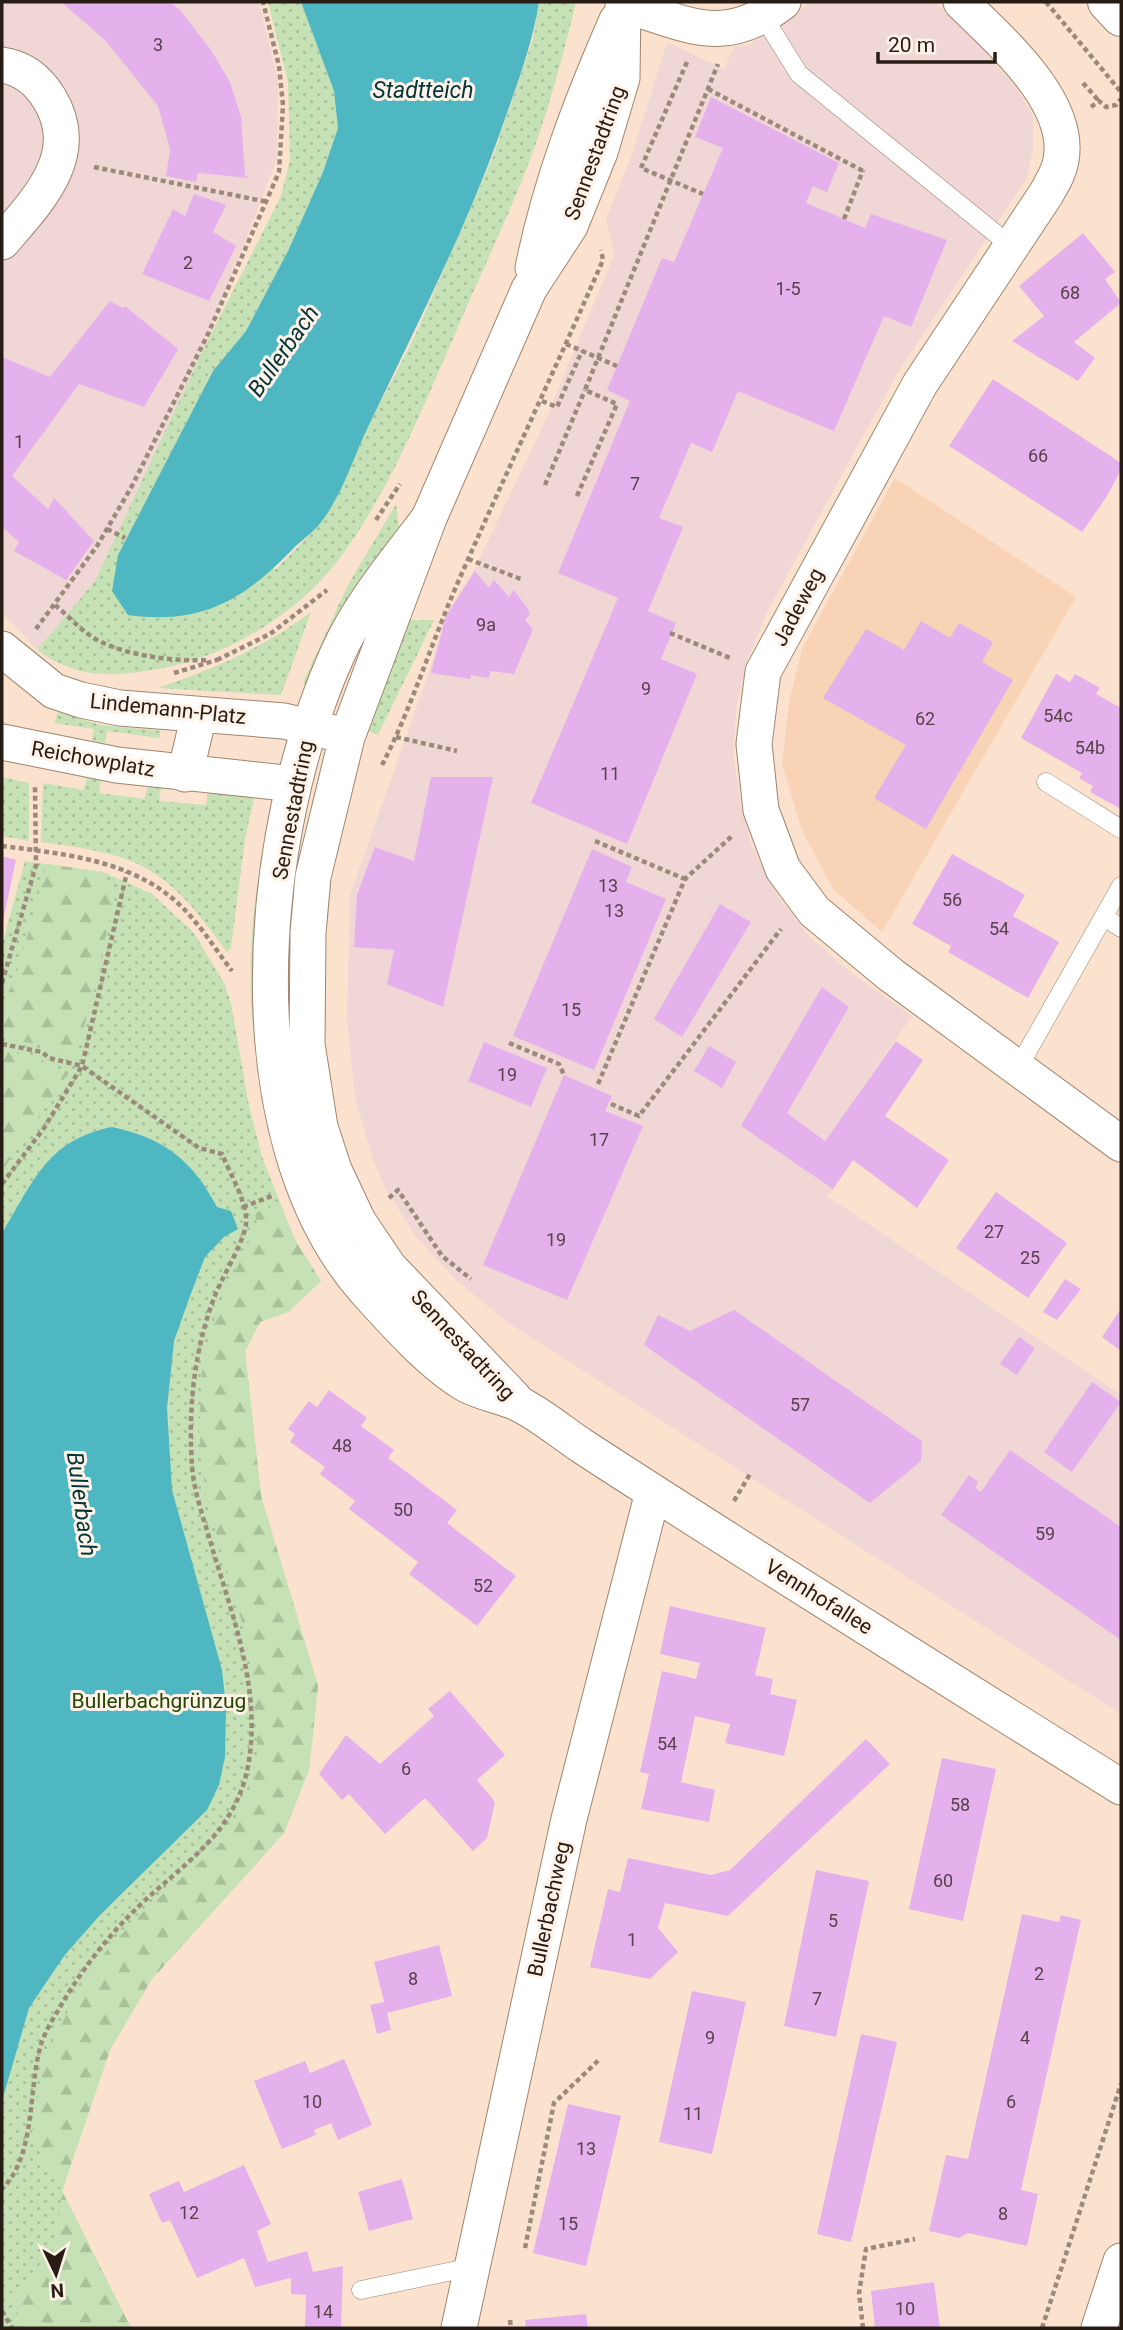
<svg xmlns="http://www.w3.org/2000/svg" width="1123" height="2330" font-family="Roboto,sans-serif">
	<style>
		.commercial { fill: #f1d6d6 }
		.built { fill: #f8d3b5 }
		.green { fill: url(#green-dots) }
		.forest { fill: url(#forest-firs) }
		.water { fill: #4eb7c2 }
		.building { fill: #e4b1ec }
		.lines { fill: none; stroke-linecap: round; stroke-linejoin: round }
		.lane-casing { stroke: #a0846d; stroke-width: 19 }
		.street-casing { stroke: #a0846d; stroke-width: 37 }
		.secondary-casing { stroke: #a0846d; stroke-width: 40 }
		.path { stroke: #9b897a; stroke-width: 4.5; stroke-dasharray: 5 3.5; stroke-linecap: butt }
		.lane { stroke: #fff; stroke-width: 18 }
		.street { stroke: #fff; stroke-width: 35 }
		.secondary { stroke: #fff; stroke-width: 38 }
		.labels { text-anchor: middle; stroke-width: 6; stroke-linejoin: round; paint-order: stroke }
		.number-label { font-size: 18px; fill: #57424a }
		.street-label { font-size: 21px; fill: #281d14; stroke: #fff2e8 }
		.park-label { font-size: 21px; fill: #234702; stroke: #fff2e8 }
		.water-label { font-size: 23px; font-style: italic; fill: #01353a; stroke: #fff2e8 }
	</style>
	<defs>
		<pattern id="green-dots" width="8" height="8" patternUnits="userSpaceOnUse" patternTransform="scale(1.75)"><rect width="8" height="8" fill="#c5e1b5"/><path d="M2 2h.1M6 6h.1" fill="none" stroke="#a9c19b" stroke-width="1.8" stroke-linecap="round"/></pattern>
		<pattern id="forest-firs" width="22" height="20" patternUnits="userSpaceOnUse" patternTransform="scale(1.75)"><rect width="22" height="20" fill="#c5e1b5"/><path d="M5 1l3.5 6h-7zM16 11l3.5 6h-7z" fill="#a9c19b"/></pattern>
	</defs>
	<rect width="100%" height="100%" fill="#fbe2ce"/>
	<!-- commercial -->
	<path class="commercial" d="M2 2H259L278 79 277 159 203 350 95 581 37 650 2 613Z
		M810 2H934L969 33 1015 86 1033 116V149L1027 178 897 374 768 610 749 656 737 704 733 752 741 806 752 847 777 895 808 935 844 967 912 1016 825 1141 833 1189 827 1196 1121 1395V1714L507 1322 457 1281 416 1237 387 1191 373 1160 355 1098 347 1018 350 895 429 672 445 616 474 570 543 426 614 255 606 219 631 157 667 42 724 69 734 47 746 46 786 24Z"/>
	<!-- built -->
	<path class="built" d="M895 478 1076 597 882 932 834 890 802 831 782 763 789 703 802 649Z"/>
	<!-- green -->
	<path class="green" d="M268 2H301L334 91 338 128 323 172 288 251 246 331 213 371 118 555 276 569 317 527 334 502 367 428 414 338 492 159 533 39 539 2H576C564 51 551 101 534 149 511 212 481 272 455 334 421 412 388 495 336 563 293 617 225 657 158 669 109 677 79 679 37 650L95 581 203 350 281 196 290 160 288 82Z
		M396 504 399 527 361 588 312 686H305L304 680 349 583Z
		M311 612 281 695 157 688C214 669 263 648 311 612Z
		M406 620H434L378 735 366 730Z
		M58 712 101 725 161 731 159 738 107 731 105 743 92 741 94 729 54 723Z
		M2 777 29 783V841L2 836Z
		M87 778 101 780 99 793 144 799 148 786 161 788 159 801 206 805 208 792 255 794 245 839 231 948 227 952C167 868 143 855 41 842L43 783 83 790Z
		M272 808 263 1065 258 1066C243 978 252 894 272 808Z
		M25 861 103 872 152 894 194 933 225 985 231 1003 249 1106 262 1157 295 1240 321 1281 288 1312 260 1322 245 1351 261 1496 318 1686 309 1770 284 1833 152 1979 110 2050 62 2191 131 2328H2V945Z"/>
	<!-- forest -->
	<path class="forest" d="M47 864 103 872 114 898 90 1008 74 1058 53 1053 42 1045 2 1038V1011L20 963Z
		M2 1051 41 1057 45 1064 69 1072 2 1171Z
		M280 1204 295 1240 321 1281 288 1312 260 1322 245 1351 261 1496 318 1686 309 1770 284 1833 152 1979 133 2010 110 2050 62 2191 131 2328H25L8 2295 22 2286 56 2244 62 2191 31 2137 45 2057 84 1980 108 1949 145 1910 223 1842 249 1792 258 1753 252 1669 243 1626 206 1497 199 1433 202 1370 208 1343 216 1314 257 1224 255 1213Z"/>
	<!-- water -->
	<path class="water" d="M301 2H539C533 41 520 76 507 113 470 222 417 324 368 427 352 460 342 497 318 526 310 535 299 542 291 551 242 601 200 625 128 615L112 591 118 555 213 371 246 331 288 251 323 172 338 128 334 91Z
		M112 1127C164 1138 192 1160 217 1207L231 1211 238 1229 224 1237 205 1257 190 1296 174 1341 167 1408 172 1490 222 1670 226 1707 225 1757 219 1785 207 1810 100 1915 64 1956 29 2008 2 2101V1233C34 1181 47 1140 112 1127Z"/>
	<!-- building -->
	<path class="building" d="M61 2H170L180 10 211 50 230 82 241 117 245 175 249 178 198 173 196 182 166 176 170 149 158 106 105 40Z
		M711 97 839 163 827 192 813 186 806 203 865 228 871 214 947 240 911 327 884 316 834 431 738 391 712 452 691 443 659 518 683 527 648 611 676 623 661 659 697 674 627 844 531 803 618 598 558 573 630 401 607 390 662 258 674 262 723 148 695 137Z
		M194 194 226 205 213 232 236 246 209 301 142 274 173 209 185 216Z
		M1083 233 1115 272 1105 279 1121 303 1074 342 1095 358 1078 381 1012 341 1044 316 1019 286Z
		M110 301 123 308 125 306 178 349 144 407 79 384 12 476 48 509 54 498 94 541 66 580 14 551 19 542 2 527V357L50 377Z
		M993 379 1121 463V470L1107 496 1082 532 949 446Z
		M475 571 489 588 494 580 509 597 514 590 528 609 530 614 525 620 533 629 514 674 490 671 489 678 471 675 470 679 431 673 446 616Z
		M921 621 950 638 959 623 993 642 982 662 1013 680 926 829 874 798 906 745 823 698 866 629 904 650Z
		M1056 674 1070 682 1075 674 1100 688 1096 694 1121 708V809L1090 792 1093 786 1079 778 1082 773 1021 738Z
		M431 777H493L443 1007 387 984 394 950 354 947 357 895 375 847 414 861Z
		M592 849 632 867 626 882 666 899 594 1070 513 1036Z
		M952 854 1025 895 1013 916 1059 942 1028 998 948 952 951 946 912 924Z
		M2 856 16 860 3 921 2 920Z
		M720 904 751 922 682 1037 654 1019Z
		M822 987 849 1007 787 1113 825 1141 896 1041 923 1060 885 1116 949 1160 917 1208 853 1160 833 1189 741 1126Z
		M484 1042 547 1068 531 1107 468 1081Z
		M709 1046 736 1062 722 1088 694 1071Z
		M564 1075 612 1096 605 1111 643 1126 567 1300 483 1265Z
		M996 1192 1067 1243 1028 1298 956 1248Z
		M1065 1279 1081 1289 1057 1320 1043 1312Z
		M1121 1309V1351L1102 1337Z
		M734 1310 922 1441 921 1461 870 1503 644 1345 658 1315 690 1331Z
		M1019 1337 1035 1348 1017 1375 1000 1364Z
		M1092 1382 1121 1402 1072 1472 1044 1452Z
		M329 1390 367 1418 361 1426 394 1450 388 1458 457 1510 447 1523 516 1576 477 1626 409 1574 418 1562 349 1509 355 1501 320 1474 325 1467 290 1442 295 1434 288 1429 309 1401 317 1407Z
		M1010 1450 1121 1527V1640L941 1515 969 1475 978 1482 975 1488 981 1492Z
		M670 1606 766 1628 755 1675 773 1679 770 1694 797 1700 784 1756 725 1743 730 1724 695 1716 681 1782 715 1790 709 1822 641 1809 649 1774 640 1772 662 1671 696 1679 700 1663 660 1654Z
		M450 1691 505 1755 477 1780 495 1802 487 1838 473 1851 425 1798 385 1834 349 1794 342 1800 319 1774 346 1735 380 1764 434 1716 428 1709Z
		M866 1739 890 1764 728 1916 665 1903 658 1928 678 1952 650 1979 590 1967 608 1889 620 1892 628 1858 711 1875 730 1870Z
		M942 1758 996 1769 963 1921 909 1909Z
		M816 1870 869 1881 836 2037 784 2026Z
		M1022 1914 1059 1922 1061 1915 1081 1920 1021 2190 1038 2194 1027 2246 968 2233 959 2238 929 2231 946 2155 968 2159Z
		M439 1945 452 1996 387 2013 391 2030 377 2034 370 2005 384 2002 374 1962Z
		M692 1991 746 2002 712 2154 659 2142Z
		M861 2034 897 2042 851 2242 817 2234Z
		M344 2059 372 2125 338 2140 331 2123 314 2130 316 2135 282 2149 254 2081 305 2061 310 2073Z
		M568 2104 621 2116 586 2266 533 2253Z
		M244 2165 271 2224 257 2231 268 2262 307 2251 313 2272 343 2266 341 2328H305L306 2295 291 2294V2278L255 2287 244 2258 197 2278 170 2220 162 2223 149 2194 179 2181 184 2192Z
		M402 2179 413 2219 369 2231 358 2192Z
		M934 2282 940 2328H875L871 2291Z
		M586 2314 588 2328H526L525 2320Z"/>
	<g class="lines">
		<defs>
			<path id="lane" d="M763 16 799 74 1011 246
				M1046 782 1121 829
				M1104 917 1121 928
				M1018 1068 1121 886
				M361 2290 472 2267"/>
			<path id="street" d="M961 2C998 39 1072 101 1061 160 1059 173 1052 183 1046 194L920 384 763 672 754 744 761 810 783 869 814 911 891 975 1121 1144
				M623 5C688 23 722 49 783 2
				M2 65C23 68 38 80 49 98 84 155 37 201 2 242
				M533 268C550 183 582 100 617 20
				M429 518C396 562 359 605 337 655 258 831 229 1135 365 1290 392 1320 432 1365 467 1385 482 1393 501 1396 517 1403 540 1414 561 1432 582 1446 760 1562 941 1674 1121 1787
				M2 649 54 691 81 700 120 708 284 721 330 732
				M2 742 117 765 294 784
				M185 774 199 715
				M514 1398 389 1267 358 1221 334 1170 320 1127 307 1044 308 933 313 877 347 737 429 518 529 289 570 226 600 152 622 78 623 5
				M459 2328 569 1819 653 1492
				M1099 2328 1121 2261"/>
			<path id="secondary" d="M1107 2 1121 17"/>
		</defs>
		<!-- lane casing -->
		<use href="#lane" class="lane-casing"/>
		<!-- street casing -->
		<use href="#street" class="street-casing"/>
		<!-- secondary casing -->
		<use href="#secondary" class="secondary-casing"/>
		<!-- path -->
		<path class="path" d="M1046 2 1121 92
			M687 62 641 168 703 194
			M1083 83 1099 101
			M708 89 863 171
			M1091 107 1099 101 1106 107 1116 105 1121 99
			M94 167 268 202
			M844 219 863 170
			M566 344 617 366
			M542 401 557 407 582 351
			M545 485 585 390
			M577 496 617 404 585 390 718 64
			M376 520 400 484
			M107 529 125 538
			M468 559 521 579
			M55 605C66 614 76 625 88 634 116 655 173 662 209 660
			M36 629 97 546 132 486 208 334 279 172 283 105 279 66 263 2
			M670 633 730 658
			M217 660 270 634 327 590
			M174 673 217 660
			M396 737 457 751
			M382 765C411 709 430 647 455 589 503 479 555 370 603 260L601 250
			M595 841 685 879
			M2 846C65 854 134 860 182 907 201 926 216 950 232 971
			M2 983 36 865 35 786
			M509 1043 559 1064 564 1075
			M2 1044 42 1052 49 1058 82 1066 199 1148 222 1154C230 1174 248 1203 246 1224 244 1242 221 1279 214 1298 194 1351 188 1410 192 1466 194 1493 204 1519 211 1544 233 1618 266 1701 245 1779 228 1839 179 1867 137 1908 108 1936 84 1967 63 2002 55 2016 44 2032 40 2048 28 2092 36 2155 2 2189
			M598 1084 685 879 732 836
			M611 1104 639 1116 781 929
			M2 1184 44 1128 82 1066 127 872
			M389 1198 398 1190 442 1256 471 1279
			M243 1207 272 1196
			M734 1501 750 1474
			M525 2248 554 2103 600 2059
			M2 2311 12 2328
			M510 2320 511 2328
			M863 2328 859 2293 866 2249 915 2239
			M1042 2328 1121 2084"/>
		<!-- lane -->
		<use href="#lane" class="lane"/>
		<!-- street -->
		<use href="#street" class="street"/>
		<!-- secondary -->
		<use href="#secondary" class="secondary"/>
	</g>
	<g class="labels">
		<!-- number labels -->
		<g class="number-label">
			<text x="158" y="51">3</text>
			<text x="188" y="269">2</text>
			<text x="788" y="295">1-5</text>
			<text x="1070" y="299">68</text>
			<text x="19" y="448">1</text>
			<text x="1038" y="462">66</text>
			<text x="635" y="490">7</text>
			<text x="486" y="631">9a</text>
			<text x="646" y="695">9</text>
			<text x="1058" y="722">54c</text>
			<text x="925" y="725">62</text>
			<text x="1090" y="754">54b</text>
			<text x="610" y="780">11</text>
			<text x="608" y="892">13</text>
			<text x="952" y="906">56</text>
			<text x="614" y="917">13</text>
			<text x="999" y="935">54</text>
			<text x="571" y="1016">15</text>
			<text x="507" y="1081">19</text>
			<text x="599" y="1146">17</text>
			<text x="994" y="1238">27</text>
			<text x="556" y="1246">19</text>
			<text x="1030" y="1264">25</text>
			<text x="800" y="1411">57</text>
			<text x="342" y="1452">48</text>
			<text x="403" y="1516">50</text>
			<text x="1045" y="1540">59</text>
			<text x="483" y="1592">52</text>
			<text x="667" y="1750">54</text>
			<text x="406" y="1775">6</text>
			<text x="960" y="1811">58</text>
			<text x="943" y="1887">60</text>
			<text x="833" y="1927">5</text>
			<text x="632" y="1946">1</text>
			<text x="1039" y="1980">2</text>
			<text x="413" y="1985">8</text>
			<text x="817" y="2005">7</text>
			<text x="710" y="2044">9</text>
			<text x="1025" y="2044">4</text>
			<text x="312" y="2108">10</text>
			<text x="1011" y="2108">6</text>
			<text x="693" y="2120">11</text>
			<text x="586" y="2155">13</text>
			<text x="189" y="2219">12</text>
			<text x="1003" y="2220">8</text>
			<text x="568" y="2230">15</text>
			<text x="905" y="2315">10</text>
			<text x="323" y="2318">14</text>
		</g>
		<!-- street labels -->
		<g class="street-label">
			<text transform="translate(595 153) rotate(-70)" y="7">Sennestadtring</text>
			<text transform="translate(798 607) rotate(-62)" y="7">Jadeweg</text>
			<text transform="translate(168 709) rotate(6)" y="7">Lindemann-Platz</text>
			<text transform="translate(93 759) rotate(10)" y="7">Reichowplatz</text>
			<text transform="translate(293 810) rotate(-79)" y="7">Sennestadtring</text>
			<text transform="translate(463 1345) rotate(47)" y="7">Sennestadtring</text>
			<text transform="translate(819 1597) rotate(32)" y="7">Vennhofallee</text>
			<text transform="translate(549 1909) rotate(-78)" y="7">Bullerbachweg</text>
		</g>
		<!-- park labels -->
		<g class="park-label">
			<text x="159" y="1708">Bullerbachgrünzug</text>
		</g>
		<!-- water labels -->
		<g class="water-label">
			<text x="423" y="98">Stadtteich</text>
			<text transform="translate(283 351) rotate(-55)" y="8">Bullerbach</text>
			<text transform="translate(82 1504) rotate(82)" y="8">Bullerbach</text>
		</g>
	</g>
	<!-- border -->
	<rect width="1123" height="2330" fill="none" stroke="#281d14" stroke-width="7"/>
	<!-- north arrow -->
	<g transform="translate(56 2274) rotate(176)" stroke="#fff2e8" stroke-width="5" paint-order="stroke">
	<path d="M0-5L12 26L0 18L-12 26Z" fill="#281d14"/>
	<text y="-10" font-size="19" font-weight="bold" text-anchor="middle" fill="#281d14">N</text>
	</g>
	<!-- scale -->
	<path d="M878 52v10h117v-10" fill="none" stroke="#281d14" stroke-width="3.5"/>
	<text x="888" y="52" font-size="21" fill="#281d14" stroke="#fff2e8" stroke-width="5" paint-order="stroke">20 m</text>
</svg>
